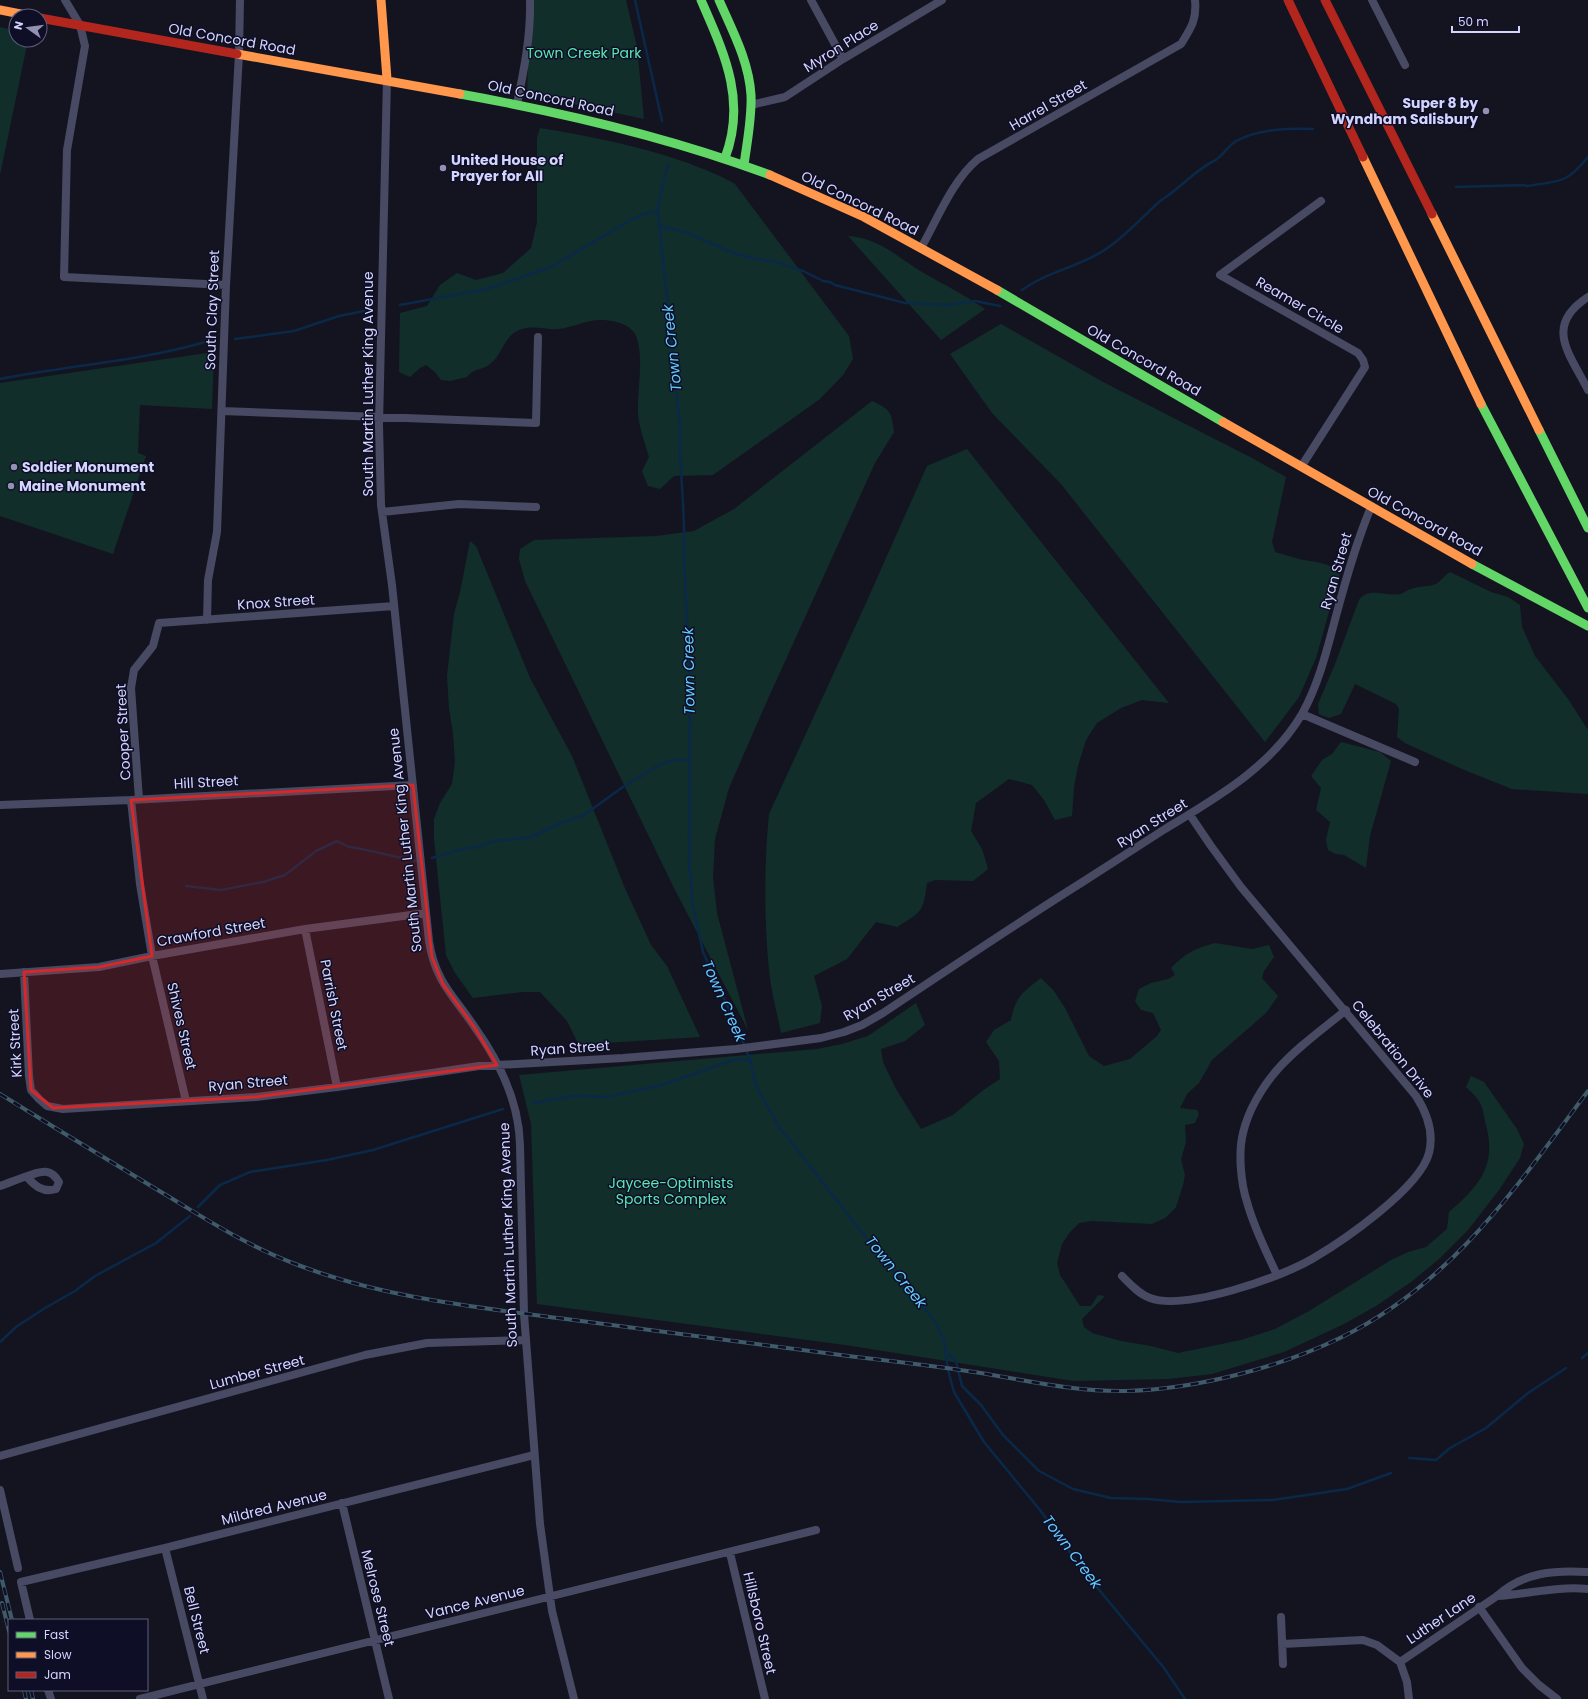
<svg xmlns="http://www.w3.org/2000/svg" width="1588" height="1699" font-family="Poppins,sans-serif">
	<style>
		.green { fill: #112e2b }
		.lines { fill: none; stroke-linecap: round; stroke-linejoin: round }
		.stream { stroke: #0a2848; stroke-width: 2.5 }
		.street { stroke: #484a63; stroke-width: 8 }
		.fast { stroke: #63d668; stroke-width: 9 }
		.slow { stroke: #ff974d; stroke-width: 9 }
		.jam { stroke: #b3261e; stroke-width: 9 }
		.rail-casing { stroke: #3f5b69; stroke-width: 4 }
		.rail { stroke: #0f0e27; stroke-width: 2.5; stroke-dasharray: 8; stroke-linecap: butt }
		.marked { fill: #d62828; fill-opacity: 0.2; stroke: #d62828; stroke-width: 3; stroke-linejoin: round }
		.poi-dot { fill: #9191b1; stroke: #0f0e27; stroke-width: 1.5 }
		.labels { text-anchor: middle; stroke-width: 3; stroke-linejoin: round; paint-order: stroke }
		.street-label { font-size: 14px; fill: #d4d5ff; stroke: #0f0e27 }
		.park-label { font-size: 14px; fill: #58e8b0; stroke: #0f0e27 }
		.poi-label { font-size: 14px; font-weight: bold; fill: #d4d5ff; stroke: #0f0e27; text-anchor: start }
		.water-label { font-size: 15px; font-style: italic; fill: #62ccff; stroke: #0f0e27 }
	</style>
	<rect width="100%" height="100%" fill="#141421"/>
	<!-- green -->
	<path class="green" d="M529 0H626L637 47 644 119 527 94 530 15Z
		M0 27 16 31V40H28L0 175Z
		M540 128C588 136 636 145 682 161 701 168 718 174 735 184L849 336 853 359 843 375 820 399 713 475 674 476 660 489 648 486 642 471 649 457C645 443 639 428 638 413 637 392 645 352 635 334 628 321 603 318 591 321 579 323 570 328 558 329 546 330 535 325 522 329 503 335 504 353 490 364 482 371 475 367 467 377L450 381 441 380 435 372 426 365 420 368 410 377 399 372 400 313 427 306 440 285 457 273 476 280 503 273 531 248 537 222V138Z
		M848 236C879 238 897 257 922 272 943 284 965 295 985 309L941 340Z
		M1001 324 1105 383 1252 458 1286 477 1272 542 1275 552C1283 554 1291 557 1299 559 1312 562 1330 562 1340 573L1316 658 1299 697 1265 742 1061 484 992 413 950 354Z
		M214 352 212 409 140 405 138 453 146 456 113 554 0 516V383Z
		M872 401C891 410 891 411 894 432L875 463 767 701 729 788 715 839 713 877 717 913 748 1030 674 888 525 581 519 559 520 549 534 540 656 536 694 531 734 509Z
		M967 449 1169 703 1142 700 1121 708 1097 723 1086 740 1078 766 1074 787 1072 816 1055 820 1044 800 1032 785 1009 779 976 803 971 831 982 849 988 869 973 881 935 880 927 883C923 913 921 912 897 927L876 922 847 959 814 976 822 1006 820 1023 781 1033C777 1012 771 991 769 970 764 918 764 865 769 814L866 603 927 466Z
		M470 541 476 546 530 678 572 756 624 886 651 945 667 966 700 1037 589 1044 578 1043 567 1021 540 992H522L473 998 455 973 446 955 434 839V819L440 803 452 784 455 762 453 734 449 708 447 676 454 614 460 592Z
		M1450 572 1491 592 1508 597 1520 605 1522 627 1535 656 1568 699 1588 730V794L1512 789 1462 769 1405 743 1397 737 1399 709 1396 704 1355 684 1341 714 1329 718 1319 714 1318 704 1335 664 1359 600C1369 586 1386 597 1400 594 1404 593 1407 590 1411 589 1419 586 1427 587 1436 584 1440 582 1445 575 1450 572Z
		M1341 742 1380 752 1391 761 1370 836 1366 868 1344 855 1336 854 1328 850 1326 840 1330 822 1316 810 1321 788 1311 776 1322 760 1332 754Z
		M1215 943 1252 949 1269 945 1274 957 1264 971 1262 978 1278 996 1266 1013 1212 1060 1199 1083 1187 1094 1180 1108 1197 1110 1199 1114 1195 1123 1185 1125 1186 1142 1181 1159 1185 1175 1183 1185 1176 1207 1165 1218 1152 1224 1092 1221 1079 1223 1070 1232 1062 1244 1057 1263 1060 1275 1080 1306H1091L1098 1295 1105 1296 1082 1319 1084 1327 1092 1333 1121 1341 1151 1346 1178 1353 1241 1340 1275 1329 1309 1311 1391 1260 1408 1252 1426 1247 1447 1229 1449 1212C1479 1186 1497 1166 1486 1125 1484 1117 1483 1107 1479 1101 1476 1096 1470 1091 1466 1087L1471 1076 1484 1082 1517 1129 1524 1144 1520 1158 1499 1190 1468 1230 1439 1259 1411 1282 1376 1306 1344 1324 1284 1352 1212 1374 1168 1379 1074 1381 845 1345 537 1304 531 1124 519 1075 817 1049 842 1044 868 1036 916 1003 925 1025 905 1041 881 1049 883 1062 896 1089 921 1129 953 1115 982 1091 1000 1079 999 1061 986 1042 994 1030 1011 1020C1015 997 1023 992 1041 978L1054 991 1065 1008 1089 1056 1104 1066 1130 1059 1157 1036 1161 1030 1153 1013 1141 1010 1135 1001 1139 989 1151 983 1168 979 1175 975 1171 968C1186 953 1194 949 1215 943Z"/>
	<g class="lines">
		<!-- stream -->
		<path class="stream" d="M635 0 662 121
			M668 164 658 206V211L680 427C679 471 686 515 684 560L690 683 689 872 691 875 692 902 703 952 740 1034 750 1060 756 1086 778 1125 852 1220 935 1321 944 1340 948 1370 954 1392 984 1442 1040 1510 1081 1568 1164 1668 1185 1699
			M1456 187 1524 185 1527 186C1560 181 1566 184 1588 157
			M659 226 688 233 733 253 752 258 776 262 803 271 823 281 830 282 835 285 905 303 949 305 975 301 1000 306
			M1022 290C1048 271 1080 267 1106 249 1126 236 1141 218 1158 203 1163 198 1170 195 1175 190 1188 180 1199 168 1214 161 1222 157 1228 146 1236 141 1260 129 1287 128 1313 129
			M400 305 487 289 551 267 629 221 644 214 658 211
			M235 339 294 331 339 316 364 311
			M0 379C71 365 143 361 212 340
			M432 858 466 848H473L496 841 531 837 561 823 584 815 627 784 660 765 673 760H690
			M186 886 221 890 263 882 285 875 316 851 337 841 349 847 357 848 416 861
			M533 1103 573 1096 608 1097 665 1084 727 1062 738 1059 750 1060
			M198 1207 220 1185 250 1172 327 1160 373 1150 503 1109
			M0 1342 16 1327 45 1308 75 1291 95 1276 156 1243 190 1216
			M946 1352 956 1361 962 1386 981 1405 1003 1435 1039 1471 1073 1489 1111 1498 1148 1499 1181 1502 1273 1500 1347 1489 1391 1473
			M1582 1358 1588 1353
			M1409 1458 1436 1460 1450 1448 1486 1428 1528 1393 1566 1368"/>
		<!-- street -->
		<path class="street" d="M65 0 80 25 85 46 67 150 64 277 226 285
			M811 0 843 59
			M1372 0 1405 65
			M387 79 379 425 381 505 392 585 429 941C435 982 455 997 476 1029 500 1063 519 1103 520 1145L524 1314 540 1524 552 1611 574 1699
			M517 104C524 70 531 35 530 0
			M751 105 785 97 843 59 942 0
			M921 248C938 218 952 181 978 159L1181 44C1191 28 1197 20 1195 0
			M1588 297C1543 326 1570 354 1588 390
			M222 411 536 423 538 337
			M1301 467 1365 367 1363 360 1358 353 1220 275 1321 201
			M382 512 459 504 536 507
			M207 620 208 580 217 532 226 285 239 54 240 0
			M1302 714 1415 762
			M139 799 131 688 134 670 153 646 159 623 394 606
			M131 800 140 884 152 956 186 1101
			M0 805 131 800 413 785
			M305 929 337 1087
			M24 972 29 1076 31 1090 39 1099 47 1106 63 1109 256 1097 337 1087 479 1066 623 1058 736 1049 821 1038 844 1032 862 1025 883 1013C949 969 1014 925 1081 883 1109 865 1137 847 1165 829 1216 798 1271 767 1302 714 1319 683 1327 650 1336 616 1346 579 1356 543 1371 507
			M0 974 99 967 152 956 305 929 426 913
			M0 1186C10 1183 38 1170 47 1172 53 1173 56 1177 59 1182L56 1189C43 1193 35 1186 27 1177
			M1277 1275C1266 1251 1254 1228 1247 1202 1241 1184 1238 1153 1243 1133 1248 1111 1262 1087 1277 1070 1297 1047 1323 1029 1346 1010
			M1122 1276C1130 1284 1139 1294 1150 1298 1184 1311 1280 1278 1312 1259 1343 1241 1420 1188 1429 1153 1434 1133 1427 1113 1416 1096L1241 887 1211 846 1190 815
			M0 1456 365 1355 427 1343 525 1340
			M0 1490 18 1568
			M342 1503 389 1699
			M165 1548 203 1699
			M730 1553 765 1699
			M1497 1596C1529 1594 1556 1586 1588 1589
			M1479 1607 1522 1668 1539 1685 1557 1699
			M1281 1617 1283 1664
			M30 1620 21 1582 165 1548 534 1455
			M1282 1644 1363 1640 1377 1645 1400 1662 1407 1682 1409 1699
			M1400 1662 1497 1596C1524 1572 1554 1570 1588 1572
			M48 1690 51 1699
			M140 1699 816 1530"/>
		<!-- fast -->
		<path class="fast" d="M701 0C724 53 747 100 725 158
			M719 0C732 30 749 61 751 95 752 118 747 142 744 165
			M460 94C566 113 669 137 770 175
			M997 290 1223 422
			M1481 404 1588 608
			M1539 430 1588 528
			M1472 564 1588 626"/>
		<!-- slow -->
		<path class="slow" d="M381 0 387 79
			M0 10 31 16
			M237 54 460 94
			M1363 157 1481 404
			M770 175 864 217 997 290
			M1432 214 1539 430
			M1223 422 1472 564"/>
		<!-- jam -->
		<path class="jam" d="M1288 0 1363 157
			M1325 0 1432 214
			M40 18 237 54"/>
		<defs>
			<path id="rail" d="M0 1094C55 1128 111 1162 166 1195 209 1221 251 1248 298 1265 384 1298 476 1307 566 1319 663 1332 759 1344 856 1357 899 1362 943 1367 987 1374 1033 1382 1080 1392 1127 1391 1196 1389 1278 1368 1340 1338 1452 1284 1516 1187 1588 1091
				M0 1572 12 1620
				M2 1603 9 1631
				M24 1690 26 1699
				M31 1690 33 1699"/>
		</defs>
		<!-- rail casing -->
		<use href="#rail" class="rail-casing"/>
		<!-- rail -->
		<use href="#rail" class="rail"/>
	</g>
	<!-- marked area -->
	<path class="marked" d="M413 785 432 957 443 984 475 1028 497 1065 256 1097 53 1108 31 1090 24 972 99 967 152 956 131 800Z"/>
	<!-- markers -->
	<g class="poi-dot">
		<circle cx="1486" cy="111" r="4"/>
		<circle cx="443" cy="168" r="4"/>
		<circle cx="14" cy="467" r="4"/>
		<circle cx="11" cy="486" r="4"/>
	</g>
	<g class="labels">
		<!-- street labels -->
		<g class="street-label">
			<text transform="translate(232 39) rotate(10)" y="5">Old Concord Road</text>
			<text transform="translate(841 46) rotate(-32)" y="5">Myron Place</text>
			<text transform="translate(551 98) rotate(12)" y="5">Old Concord Road</text>
			<text transform="translate(1048 105) rotate(-30)" y="5">Harrel Street</text>
			<text transform="translate(860 203) rotate(26)" y="5">Old Concord Road</text>
			<text transform="translate(1300 305) rotate(30)" y="5">Reamer Circle</text>
			<text transform="translate(212 310) rotate(-88)" y="5">South Clay Street</text>
			<text transform="translate(1144 360) rotate(30)" y="5">Old Concord Road</text>
			<text transform="translate(368 384) rotate(-90)" y="5">South Martin Luther King Avenue</text>
			<text transform="translate(1425 521) rotate(29)" y="5">Old Concord Road</text>
			<text transform="translate(1336 571) rotate(-74)" y="5">Ryan Street</text>
			<text transform="translate(276 602) rotate(-4)" y="5">Knox Street</text>
			<text transform="translate(123 732) rotate(-93)" y="5">Cooper Street</text>
			<text transform="translate(206 782) rotate(-3)" y="5">Hill Street</text>
			<text transform="translate(1152 823) rotate(-32)" y="5">Ryan Street</text>
			<text transform="translate(405 840) rotate(-96)" y="5">South Martin Luther King Avenue</text>
			<text transform="translate(211 932) rotate(-10)" y="5">Crawford Street</text>
			<text transform="translate(879 997) rotate(-30)" y="5">Ryan Street</text>
			<text transform="translate(334 1005) rotate(79)" y="5">Parrish Street</text>
			<text transform="translate(182 1026) rotate(77)" y="5">Shives Street</text>
			<text transform="translate(15 1043) rotate(-93)" y="5">Kirk Street</text>
			<text transform="translate(570 1048) rotate(-4)" y="5">Ryan Street</text>
			<text transform="translate(1393 1049) rotate(51)" y="5">Celebration Drive</text>
			<text transform="translate(248 1083) rotate(-5)" y="5">Ryan Street</text>
			<text transform="translate(508 1235) rotate(-92)" y="5">South Martin Luther King Avenue</text>
			<text transform="translate(257 1372) rotate(-15)" y="5">Lumber Street</text>
			<text transform="translate(274 1507) rotate(-14)" y="5">Mildred Avenue</text>
			<text transform="translate(378 1598) rotate(76)" y="5">Melrose Street</text>
			<text transform="translate(475 1602) rotate(-14)" y="5">Vance Avenue</text>
			<text transform="translate(1441 1618) rotate(-34)" y="5">Luther Lane</text>
			<text transform="translate(197 1620) rotate(76)" y="5">Bell Street</text>
			<text transform="translate(760 1623) rotate(77)" y="5">Hillsboro Street</text>
		</g>
		<!-- park labels -->
		<g class="park-label">
			<text x="584" y="58">Town Creek Park</text>
			<text x="671" y="1188">Jaycee-Optimists<tspan x="671" dy="16">Sports Complex</tspan></text>
		</g>
		<!-- poi labels -->
		<g class="poi-label">
			<text x="1478" y="108" text-anchor="end">Super 8 by<tspan x="1478" dy="16">Wyndham Salisbury</tspan></text>
			<text x="451" y="165">United House of<tspan x="451" dy="16">Prayer for All</tspan></text>
			<text x="22" y="472">Soldier Monument</text>
			<text x="19" y="491">Maine Monument</text>
		</g>
		<!-- water labels -->
		<g class="water-label">
			<text transform="translate(672 348) rotate(-96)" y="5">Town Creek</text>
			<text transform="translate(689 671) rotate(-91)" y="5">Town Creek</text>
			<text transform="translate(724 1001) rotate(66)" y="5">Town Creek</text>
			<text transform="translate(896 1272) rotate(51)" y="5">Town Creek</text>
			<text transform="translate(1072 1552) rotate(53)" y="5">Town Creek</text>
		</g>
	</g>
	<!-- legend -->
	<rect x="8" y="1619" width="140" height="72" fill="#0f0e27" stroke="#5e5e7d"/>
	<rect x="16" y="1632" width="20" height="6" fill="#63d668" stroke="#5e5e7d"/>
	<text x="44" y="1639" font-size="12" fill="#d4d5ff">Fast</text>
	<rect x="16" y="1652" width="20" height="6" fill="#ff974d" stroke="#5e5e7d"/>
	<text x="44" y="1659" font-size="12" fill="#d4d5ff">Slow</text>
	<rect x="16" y="1672" width="20" height="6" fill="#b3261e" stroke="#5e5e7d"/>
	<text x="44" y="1679" font-size="12" fill="#d4d5ff">Jam</text>
	<!-- north arrow -->
	<g transform="translate(28 28) rotate(284)"><circle r="19" fill="#0f0e27" stroke="#5e5e7d"/>
	<path d="M0-3L7 15L0 10L-7 15Z" fill="#9191b1"/>
	<text y="-6" font-size="11" font-weight="bold" text-anchor="middle" fill="#d4d5ff">N</text>
	</g>
	<!-- scale -->
	<path d="M1452 26v6h67v-6" fill="none" stroke="#d4d5ff" stroke-width="2"/>
	<text x="1458" y="26" font-size="12" fill="#d4d5ff" stroke="#0f0e27" stroke-width="3" paint-order="stroke">50 m</text>
</svg>
